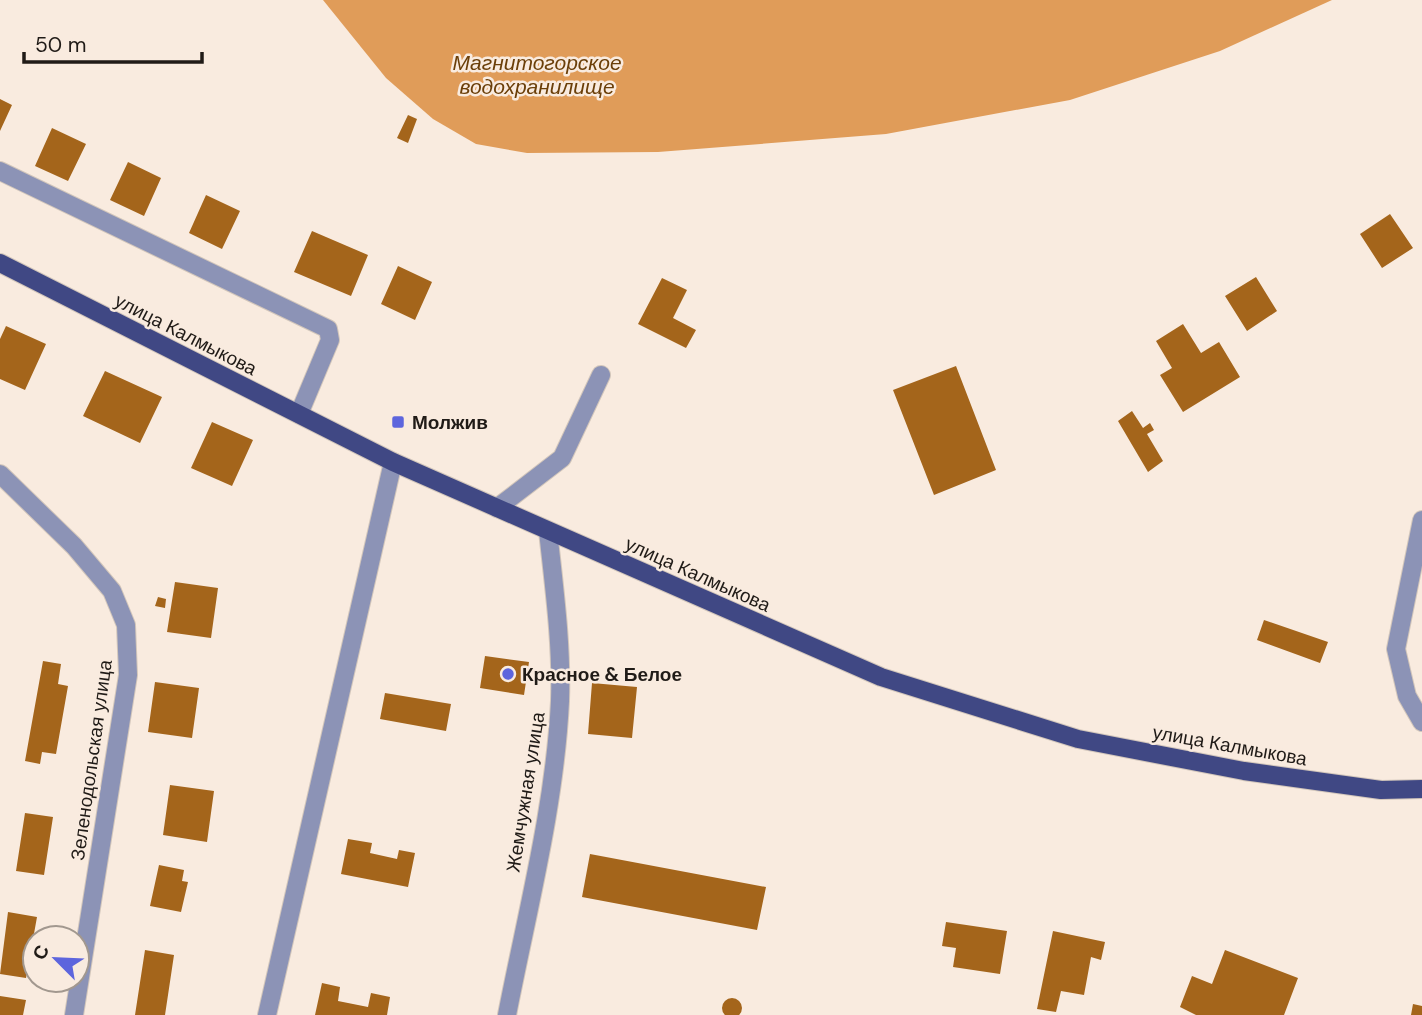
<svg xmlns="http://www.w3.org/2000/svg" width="1422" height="1015" font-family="'DM Sans',sans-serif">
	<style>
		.water { fill: #e09c59 }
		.building { fill: #a4651b }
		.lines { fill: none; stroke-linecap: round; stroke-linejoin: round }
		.minor-casing { stroke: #d2c6bb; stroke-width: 20 }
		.major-casing { stroke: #d2c6bb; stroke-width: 20 }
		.minor { stroke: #8c93b6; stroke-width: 18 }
		.major { stroke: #404884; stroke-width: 18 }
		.poi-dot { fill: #5d65dd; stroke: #f9ebdf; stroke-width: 2.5 }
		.labels { text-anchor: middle; stroke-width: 5; stroke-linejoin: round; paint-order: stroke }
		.street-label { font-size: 19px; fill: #201b17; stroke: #f9ebdf }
		.poi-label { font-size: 19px; font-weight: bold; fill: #201b17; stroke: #f9ebdf; text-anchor: start }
		.water-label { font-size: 21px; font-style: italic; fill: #6b3f09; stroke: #f9ebdf }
	</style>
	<rect width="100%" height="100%" fill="#f9ebdf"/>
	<!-- water -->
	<path class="water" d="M323 0H1332L1220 51 1070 100 886 134 658 152 527 153 476 144 433 119 386 78Z"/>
	<!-- building -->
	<path class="building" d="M0 99 12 105 0 131Z
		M408 115 417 119 408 143 397 138Z
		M52 128 86 144 68 181 35 166Z
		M128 162 161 178 144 216 110 200Z
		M206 195 240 211 222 249 189 233Z
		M1390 214 1413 248 1382 268 1360 234Z
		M312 231 368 255 351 296 294 272Z
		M398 266 432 282 415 320 381 304Z
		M1256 277 1277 311 1247 331 1225 296Z
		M662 278 687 290 673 318 696 330 686 348 638 324Z
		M1183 324 1201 353 1219 342 1240 377 1183 412 1160 375 1172 368 1156 341Z
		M6 326 46 344 25 390 0 379V339Z
		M956 366 996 470 934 495 893 390Z
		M105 371 162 397 140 443 83 416Z
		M1132 411 1143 428 1150 423 1154 430 1147 434 1163 461 1148 472 1118 421Z
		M212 422 253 440 232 486 191 468Z
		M175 582 218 588 211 638 167 632Z
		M158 597 166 599 165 608 155 606Z
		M1264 620 1328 642 1320 663 1257 640Z
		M485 656 529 662 524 695 480 688Z
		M43 661 61 664 58 684 68 686 56 754 42 752 40 764 25 761Z
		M155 682 199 688 192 738 148 732Z
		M592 683 637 687 632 738 588 734Z
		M385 693 451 704 446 731 380 719Z
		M170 785 214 791 207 842 163 835Z
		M25 813 53 817 44 875 16 871Z
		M348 839 372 843 370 853 397 859 399 850 415 853 408 887 341 874Z
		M590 854 766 887 757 930 582 897Z
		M159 865 184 870 182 881 188 882 181 912 150 906Z
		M8 912 37 917 26 978 0 974Z
		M946 922 1007 931 1000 974 953 967 956 948 942 946Z
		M1053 931 1105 942 1101 960 1091 957 1084 995 1061 991 1056 1012 1037 1009Z
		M145 950 174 955 165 1015H135Z
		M1225 950 1298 978 1284 1015H1196L1180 1007 1192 976 1212 984Z
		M322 983 340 987 338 1001 368 1007 371 993 390 997 387 1015H315Z
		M0 996 26 1000 23 1015H0Z
		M722 1008a10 10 0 1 1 20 0a10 10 0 1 1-20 0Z
		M1413 1004 1422 1006V1015H1411Z"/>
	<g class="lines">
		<defs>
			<path id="minor" d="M0 171 328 329 330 340 299 414
				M0 474 74 546 112 591 126 625 128 675 74 1015
				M497 508 562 458 601 375
				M1422 520 1396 649 1407 696 1422 722
				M267 1015 393 462
				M507 1015C527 912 555 806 560 701 562 644 554 587 548 531"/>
			<path id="major" d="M0 263 393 462 881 677 1078 739 1244 771 1381 790 1422 789"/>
		</defs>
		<!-- minor casing -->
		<use href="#minor" class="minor-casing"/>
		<!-- major casing -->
		<use href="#major" class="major-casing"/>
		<!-- minor -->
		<use href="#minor" class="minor"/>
		<!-- major -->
		<use href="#major" class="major"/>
	</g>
	<!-- markers -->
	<g class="poi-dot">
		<rect x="391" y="415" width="14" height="14" rx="3.5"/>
		<circle cx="508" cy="674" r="7"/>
	</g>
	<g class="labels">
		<!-- street labels -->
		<g class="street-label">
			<text transform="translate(186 334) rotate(27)" y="7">улица Калмыкова</text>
			<text transform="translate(698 574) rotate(24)" y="7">улица Калмыкова</text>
			<text transform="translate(1230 745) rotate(10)" y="7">улица Калмыкова</text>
			<text transform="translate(91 760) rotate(-82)" y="7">Зеленодольская улица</text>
			<text transform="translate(525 792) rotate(-81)" y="7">Жемчужная улица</text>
		</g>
		<!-- poi labels -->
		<g class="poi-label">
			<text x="412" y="429">Молжив</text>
			<text x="522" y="681">Красное &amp; Белое</text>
		</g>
		<!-- water labels -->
		<g class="water-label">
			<text x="537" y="70">Магнитогорское<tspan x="537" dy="24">водохранилище</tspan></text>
		</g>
	</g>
	<!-- north arrow -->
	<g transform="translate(56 959) rotate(294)"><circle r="33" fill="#f9ebdf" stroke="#a2988f" stroke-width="2"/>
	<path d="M0-5L12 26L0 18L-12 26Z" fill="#5d65dd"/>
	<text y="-10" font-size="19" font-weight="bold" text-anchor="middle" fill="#201b17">С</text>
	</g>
	<!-- scale -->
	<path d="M24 52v10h178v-10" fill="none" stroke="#201b17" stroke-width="3.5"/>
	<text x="35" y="52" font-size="21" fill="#201b17" stroke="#f9ebdf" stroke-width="5" paint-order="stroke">50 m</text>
</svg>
